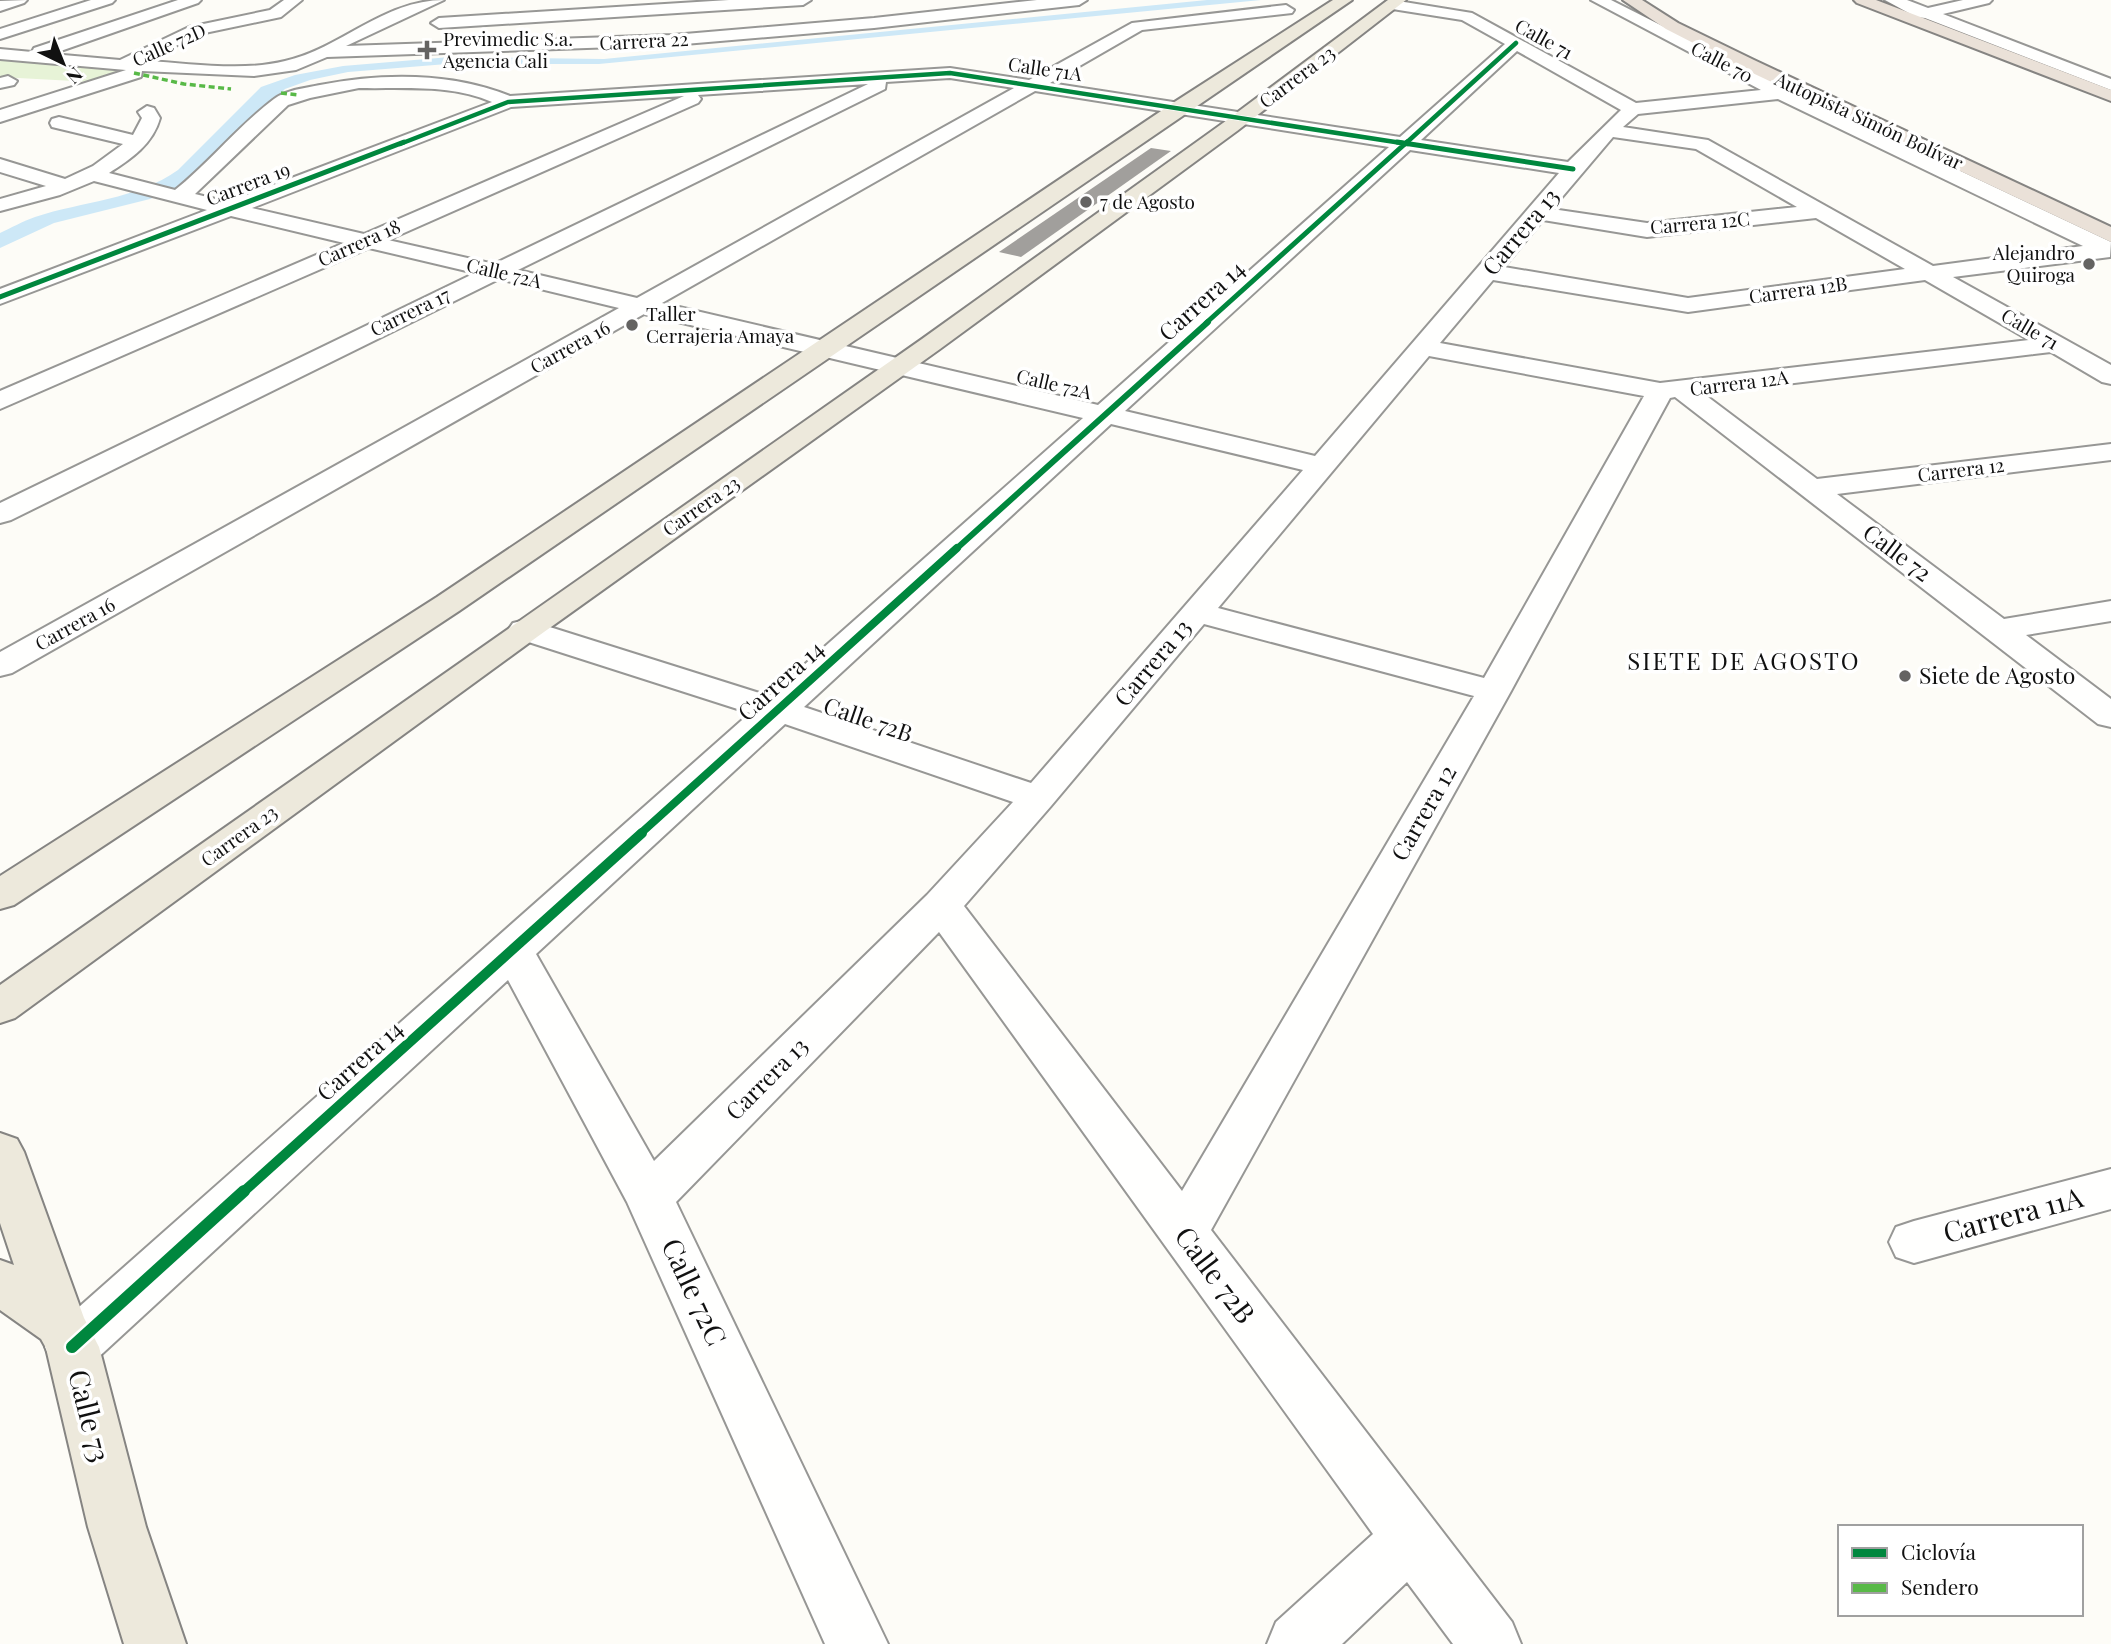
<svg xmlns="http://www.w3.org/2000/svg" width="2111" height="1644" font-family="'Playfair Display',serif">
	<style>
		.green { fill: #e7f3d7 }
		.water { fill: #cde8f7 }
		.building { fill: #a19f9c }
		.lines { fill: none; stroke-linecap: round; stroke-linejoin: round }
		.minor-casing { stroke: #979795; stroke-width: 4 }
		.major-casing { stroke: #858482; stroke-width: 4 }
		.highway-casing { stroke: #858482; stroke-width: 4 }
		.minor { fill: #fffffe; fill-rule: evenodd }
		.major { fill: #ede9dc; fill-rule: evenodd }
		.highway { fill: #eae1d8; fill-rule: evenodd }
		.quiet { stroke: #58b947; stroke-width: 3.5; stroke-dasharray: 6 3.5; stroke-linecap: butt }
		.cycleway-far5-casing { stroke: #fff; stroke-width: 6 }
		.cycleway-far4-casing { stroke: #fff; stroke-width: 8 }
		.cycleway-far3-casing { stroke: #fff; stroke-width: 10 }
		.cycleway-far2-casing { stroke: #fff; stroke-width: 11 }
		.cycleway-far1-casing { stroke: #fff; stroke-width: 14 }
		.cycleway-casing { stroke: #fff; stroke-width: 17 }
		.cycleway-far5 { stroke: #00873e; stroke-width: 4.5 }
		.cycleway-far4 { stroke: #00873e; stroke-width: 5 }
		.cycleway-far3 { stroke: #00873e; stroke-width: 6 }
		.cycleway-far2 { stroke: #00873e; stroke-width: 8 }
		.cycleway-far1 { stroke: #00873e; stroke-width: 10 }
		.cycleway { stroke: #00873e; stroke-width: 12 }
		.poi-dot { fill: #646362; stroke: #fff; stroke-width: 2.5 }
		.labels { text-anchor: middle; stroke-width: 7; stroke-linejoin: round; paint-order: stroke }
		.far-poi-label { font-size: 19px; fill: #111; stroke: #fff; text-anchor: start }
		.far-street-label { font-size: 19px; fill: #111; stroke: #fff }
		.street-label { font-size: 23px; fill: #111; stroke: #fff }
		.poi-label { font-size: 23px; fill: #111; stroke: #fff; text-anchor: start }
		.neighbourhood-label { font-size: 24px; letter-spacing: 2px; fill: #111; stroke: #fff }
		.near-street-label { font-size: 28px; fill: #111; stroke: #fff }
	</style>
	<rect width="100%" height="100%" fill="#fdfcf7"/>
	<!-- green -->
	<path class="green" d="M0 59 14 60 132 68 92 82 0 77Z"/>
	<!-- water -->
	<path class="water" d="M1207 0H1261L599 64H447L348 72 310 80 285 89 189 183 150 199 54 223 0 248V233C11 228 23 221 35 217 83 201 136 200 178 170L261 87 295 75 343 66 450 57 604 59Z"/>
	<!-- building -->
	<path class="building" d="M1151 148 1171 151 1021 257 999 252Z"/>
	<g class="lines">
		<defs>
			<path id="minor" d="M27 0 24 3 0 11V1Z
				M91 0H115L112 3 0 39V29Z
				M178 0H201L198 3 52 54 120 60 189 27 270 10 284 0H302L281 17 200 34 145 61C190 63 241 72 285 61 340 49 383 0 444 0L346 46 673 35 874 18 1037 0H1087L1079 5 874 28 673 45 327 57 296 70 254 76 142 71 141 77 0 122V110L126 70 0 59V49L32 52 34 48Z
				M729 0H811L803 5 439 28 431 23 439 18Z
				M1392 0 1472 13 1636 103 1761 90 1591 0H1611L1787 89 2111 242 2110 257 1953 277 2111 365V384L2102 382 2051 352 1704 394 1817 479 2111 444V460L1837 494 2004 619 2111 601V621L2026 635 2111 699V727L2098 724 1675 397 1670 398 1511 691 1211 1230 1512 1622 1521 1644H1453L1407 1582 1342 1644H1267L1276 1622 1373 1534 939 932 676 1202 888 1644H825L627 1202 508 980 91 1364 72 1371 53 1364 45 1347 53 1330 750 713 513 637 508 630 513 623 525 620 537 623 769 696 1083 418 644 314 12 673 0 676V652L619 308 499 279 11 520 0 523V503L475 273 369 248 0 409V391L344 243 231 216 0 304V289L207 210 94 181 60 195 0 211V199L46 186 0 172V159L65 179 93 166 123 144 52 127 50 123 52 119 59 117 133 135 142 118 138 112 147 106 154 108 160 118C153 144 131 159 109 173L175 190C210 162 238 126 274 99 285 90 306 88 320 85 381 73 451 72 510 96L950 68 1029 80 1132 23 1286 5 1294 10 1292 13 1142 30 1050 83 1400 137 1505 44 1462 20 1386 8 1384 5 1386 2ZM1517 51 1621 110 1568 162 1421 140ZM950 78 1014 88 637 298 518 270 885 89 886 82ZM868 84 494 264 388 240 698 103 701 99 698 95ZM359 88C403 89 451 84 492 102L228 202 195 194 288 105 310 98ZM1035 91 1389 147 1098 405 662 303ZM684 96 364 234 252 208 511 107ZM1778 99 2083 246 1933 266 1708 140 1623 127 1638 114ZM1613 137 1696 149 1797 207 1647 223 1552 209ZM1410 150 1559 173 1315 456 1125 411ZM1816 218 1905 269 1688 298 1504 267 1543 220 1647 237ZM1493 280 1688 312 1925 280 2029 340 1660 383 1440 343ZM1429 356 1644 396 1484 678 1218 608ZM1111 424 1303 470 1031 783 804 707ZM1204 624 1474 696 1182 1191 964 906 1051 806ZM785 724 1013 802 927 895 654 1161 536 954Z
				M1885 0H1907L1928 8 1963 0H1992L1989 3 1943 14 2111 79V90L1925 18 1916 17Z
				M8 76 17 81 14 85 0 88V78Z
				M2111 1169V1209L1914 1263 1896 1257 1889 1242 1896 1227 1914 1221Z"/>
			<path id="major" d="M1333 0H1352L459 611 14 905 0 909V876L437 597 1173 103Z
				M1388 0H1406L1237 131 940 349 537 637 15 1018 0 1023V985L922 339 1223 123Z
				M0 1133 17 1139 24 1152 84 1318 99 1347 146 1527 186 1644H124L88 1527 46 1348 41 1339 0 1310V1260L14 1265 0 1223Z"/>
			<path id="highway" d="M1623 0H1642L1678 23 1754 60 2111 227V242L1742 68 1666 29Z
				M1854 0H1876L2111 90V101L1857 3Z"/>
		</defs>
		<!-- minor casing -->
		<use href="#minor" class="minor-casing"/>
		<!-- major casing -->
		<use href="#major" class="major-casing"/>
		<!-- highway casing -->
		<use href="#highway" class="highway-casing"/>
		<!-- minor -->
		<use href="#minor" class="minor"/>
		<!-- major -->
		<use href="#major" class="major"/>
		<!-- highway -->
		<use href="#highway" class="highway"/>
		<!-- quiet -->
		<path class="quiet" d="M134 73 184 84 231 89
			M281 93 299 95"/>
		<defs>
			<path id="cycleway-far5" d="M400 144 508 102 950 73 1408 144
				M1405 144 1516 43"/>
			<path id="cycleway-far4" d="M1397 142 1573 169
				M0 297 404 142
				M1206 323 1407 142"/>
			<path id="cycleway-far3" d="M955 550 1208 322"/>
			<path id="cycleway-far2" d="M640 834 957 548"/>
			<path id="cycleway-far1" d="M242 1193 642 833"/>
			<path id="cycleway" d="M72 1347 244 1191"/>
		</defs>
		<!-- cycleway-far5 casing -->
		<use href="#cycleway-far5" class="cycleway-far5-casing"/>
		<!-- cycleway-far4 casing -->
		<use href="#cycleway-far4" class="cycleway-far4-casing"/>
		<!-- cycleway-far3 casing -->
		<use href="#cycleway-far3" class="cycleway-far3-casing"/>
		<!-- cycleway-far2 casing -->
		<use href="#cycleway-far2" class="cycleway-far2-casing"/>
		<!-- cycleway-far1 casing -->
		<use href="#cycleway-far1" class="cycleway-far1-casing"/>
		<!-- cycleway casing -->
		<use href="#cycleway" class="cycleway-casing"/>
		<!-- cycleway-far5 -->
		<use href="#cycleway-far5" class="cycleway-far5"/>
		<!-- cycleway-far4 -->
		<use href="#cycleway-far4" class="cycleway-far4"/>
		<!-- cycleway-far3 -->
		<use href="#cycleway-far3" class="cycleway-far3"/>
		<!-- cycleway-far2 -->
		<use href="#cycleway-far2" class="cycleway-far2"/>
		<!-- cycleway-far1 -->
		<use href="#cycleway-far1" class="cycleway-far1"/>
		<!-- cycleway -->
		<use href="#cycleway" class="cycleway"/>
	</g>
	<!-- markers -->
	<g class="poi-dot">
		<path d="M423.5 39.5h7v7h7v7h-7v7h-7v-7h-7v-7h7z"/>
		<circle cx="1086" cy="202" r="7"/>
		<circle cx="2089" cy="264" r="7"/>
		<circle cx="632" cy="325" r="7"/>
		<circle cx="1905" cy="676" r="7"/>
	</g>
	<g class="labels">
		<!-- far-poi labels -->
		<g class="far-poi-label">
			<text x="443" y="46">Previmedic S.a.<tspan x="443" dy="22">Agencia Cali</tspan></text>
			<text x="1100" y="209">7 de Agosto</text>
			<text x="2075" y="260" text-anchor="end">Alejandro<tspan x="2075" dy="22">Quiroga</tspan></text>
			<text x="646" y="321">Taller<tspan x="646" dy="22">Cerrajeria Amaya</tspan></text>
		</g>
		<!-- far-street labels -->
		<g class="far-street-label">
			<text transform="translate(1544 39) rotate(29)" y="7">Calle 71</text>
			<text transform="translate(644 41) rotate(-3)" y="7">Carrera 22</text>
			<text transform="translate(169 45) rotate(-24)" y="7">Calle 72D</text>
			<text transform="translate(1722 62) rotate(27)" y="7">Calle 70</text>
			<text transform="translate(1045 69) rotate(8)" y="7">Calle 71A</text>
			<text transform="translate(1297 77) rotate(-37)" y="7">Carrera 23</text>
			<text transform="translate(1869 121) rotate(25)" y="7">Autopista Simón Bolívar</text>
			<text transform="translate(248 184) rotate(-21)" y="7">Carrera 19</text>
			<text transform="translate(1700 223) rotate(-5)" y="7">Carrera 12C</text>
			<text transform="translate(359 243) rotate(-24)" y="7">Carrera 18</text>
			<text transform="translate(504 273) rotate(13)" y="7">Calle 72A</text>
			<text transform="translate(1798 290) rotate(-8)" y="7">Carrera 12B</text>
			<text transform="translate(410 312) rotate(-26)" y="7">Carrera 17</text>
			<text transform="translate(2030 329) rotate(30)" y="7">Calle 71</text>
			<text transform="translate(570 347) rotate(-29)" y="7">Carrera 16</text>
			<text transform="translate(1739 383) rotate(-7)" y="7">Carrera 12A</text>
			<text transform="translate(1054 384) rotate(13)" y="7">Calle 72A</text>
			<text transform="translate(1961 470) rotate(-7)" y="7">Carrera 12</text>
			<text transform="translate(701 506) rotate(-35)" y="7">Carrera 23</text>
			<text transform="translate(75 624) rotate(-29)" y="7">Carrera 16</text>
			<text transform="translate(239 836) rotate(-36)" y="7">Carrera 23</text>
		</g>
		<!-- street labels -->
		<g class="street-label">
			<text transform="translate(1521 232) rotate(-50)" y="8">Carrera 13</text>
			<text transform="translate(1202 301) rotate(-42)" y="8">Carrera 14</text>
			<text transform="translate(1897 553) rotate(37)" y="8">Calle 72</text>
			<text transform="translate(1153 663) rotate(-50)" y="8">Carrera 13</text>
			<text transform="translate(781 681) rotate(-42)" y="8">Carrera 14</text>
			<text transform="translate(868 720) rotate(19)" y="8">Calle 72B</text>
			<text transform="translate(1424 813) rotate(-60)" y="8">Carrera 12</text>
			<text transform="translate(360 1061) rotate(-42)" y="8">Carrera 14</text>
			<text transform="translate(767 1079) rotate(-45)" y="8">Carrera 13</text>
		</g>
		<!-- poi labels -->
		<g class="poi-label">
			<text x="1919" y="684">Siete de Agosto</text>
		</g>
		<!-- neighbourhood labels -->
		<g class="neighbourhood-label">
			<text x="1744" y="670">SIETE DE AGOSTO</text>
		</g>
		<!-- near-street labels -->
		<g class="near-street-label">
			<text transform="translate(2013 1215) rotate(-15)" y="10">Carrera 11A</text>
			<text transform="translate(1215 1275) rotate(53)" y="10">Calle 72B</text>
			<text transform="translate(694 1292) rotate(65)" y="10">Calle 72C</text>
			<text transform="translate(89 1416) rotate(76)" y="10">Calle 73</text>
		</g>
	</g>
	<!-- legend -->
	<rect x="1838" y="1525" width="245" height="91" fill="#ffffff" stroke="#a0a0a0" stroke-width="2"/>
	<rect x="1852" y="1548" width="35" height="10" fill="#00873e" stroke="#a0a0a0" stroke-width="2"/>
	<text x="1901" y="1560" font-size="21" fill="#111111">Ciclovía</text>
	<rect x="1852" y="1583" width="35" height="10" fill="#58b947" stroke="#a0a0a0" stroke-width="2"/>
	<text x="1901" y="1595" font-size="21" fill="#111111">Sendero</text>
	<!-- north arrow -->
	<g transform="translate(63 63) rotate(137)" stroke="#ffffff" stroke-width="5" paint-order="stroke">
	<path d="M0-5L12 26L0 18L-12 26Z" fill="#111111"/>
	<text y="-10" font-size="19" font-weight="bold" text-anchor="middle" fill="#111111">N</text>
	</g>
</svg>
